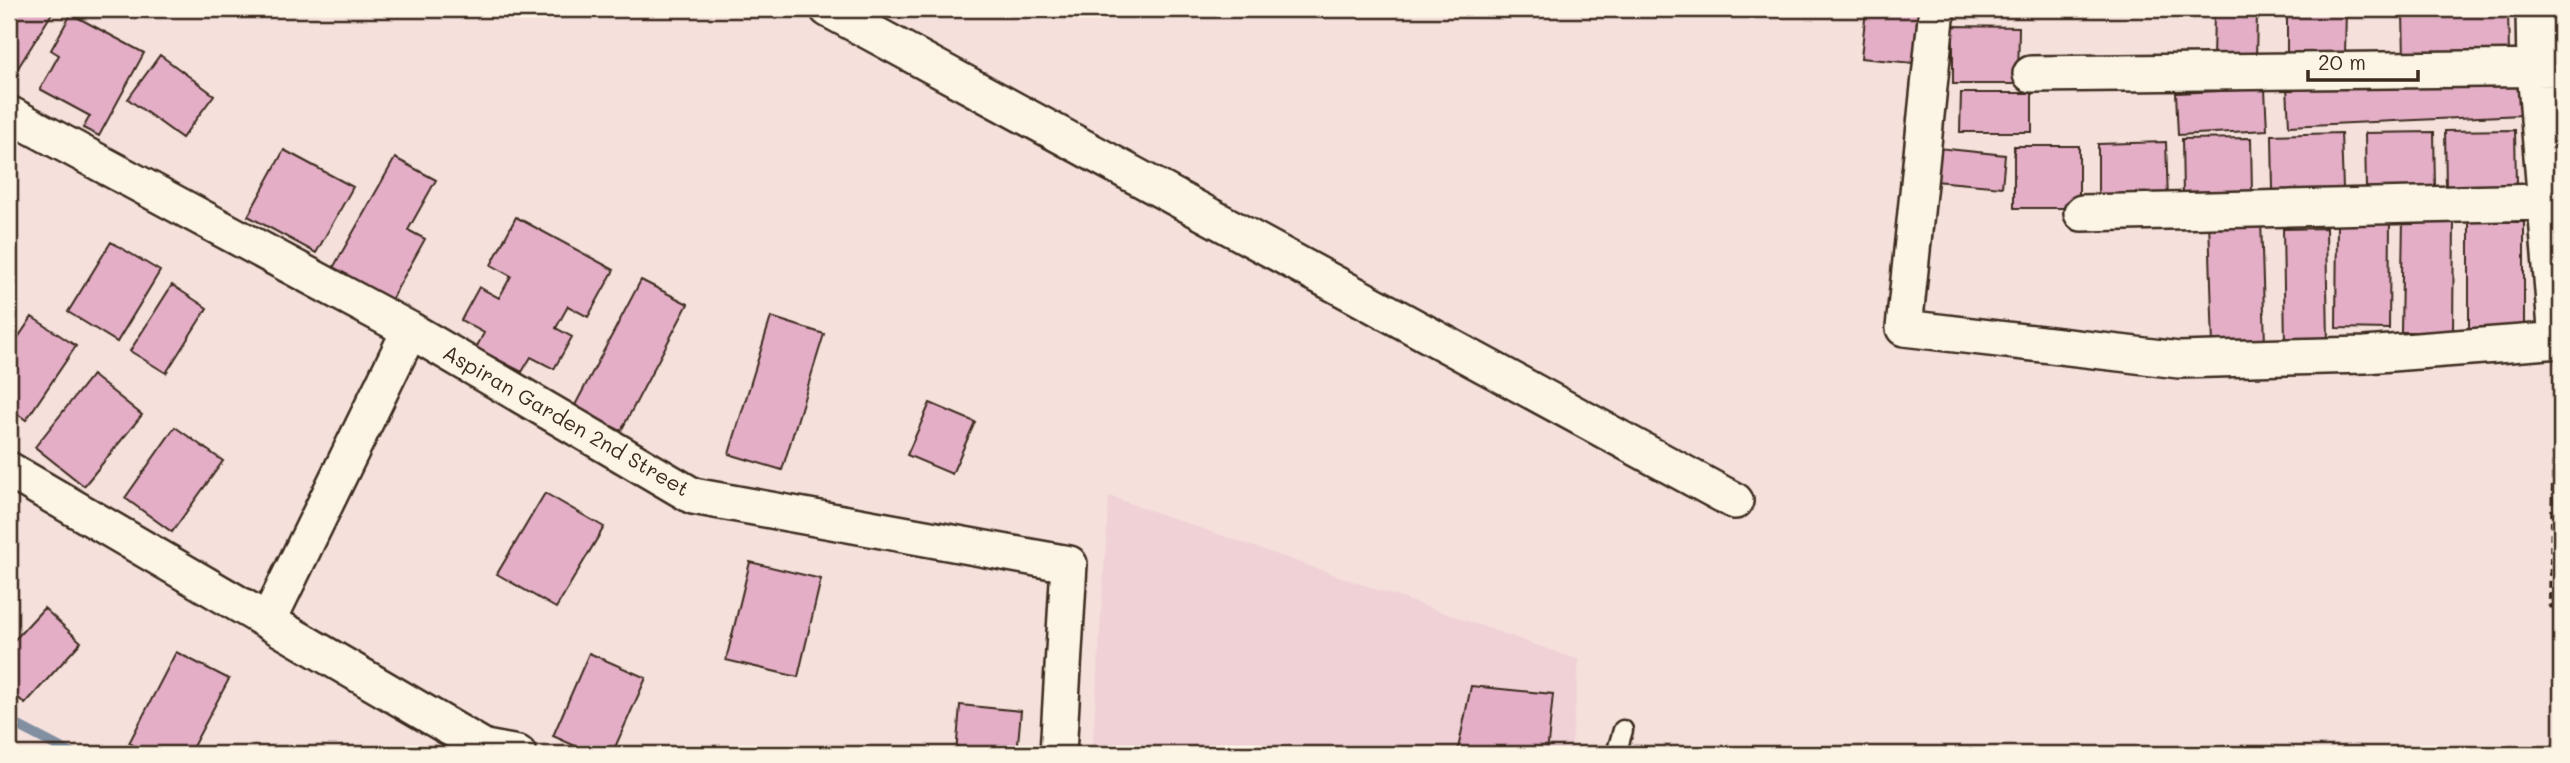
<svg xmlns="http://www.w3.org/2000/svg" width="2570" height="763" font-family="Mali,sans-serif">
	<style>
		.built { fill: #f0d1d6 }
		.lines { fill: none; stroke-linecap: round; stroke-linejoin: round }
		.stream { stroke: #818fa1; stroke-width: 10 }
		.building { fill: #e4aec7; stroke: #3b2a1e; stroke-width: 2 }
		.lane-casing { stroke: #3b2a1e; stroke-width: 23 }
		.street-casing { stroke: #3b2a1e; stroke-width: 40 }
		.path { stroke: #3b2a1e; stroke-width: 4.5; stroke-dasharray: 7 5; stroke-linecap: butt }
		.lane { stroke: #fcf5e5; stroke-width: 18 }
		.street { stroke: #fcf5e5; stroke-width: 35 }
		.labels { text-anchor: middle; stroke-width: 7; stroke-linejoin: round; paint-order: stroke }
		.street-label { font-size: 21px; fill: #3b2a1e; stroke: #fcf5e5 }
	</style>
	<rect width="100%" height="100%" fill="#f5e0dc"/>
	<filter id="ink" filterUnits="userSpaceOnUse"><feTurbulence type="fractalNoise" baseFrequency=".0143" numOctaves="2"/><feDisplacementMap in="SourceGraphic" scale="14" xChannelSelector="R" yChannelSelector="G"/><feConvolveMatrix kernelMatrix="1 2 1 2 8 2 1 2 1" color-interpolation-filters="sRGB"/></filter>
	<g filter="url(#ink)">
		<!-- built -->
		<path class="built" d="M1109 496 1579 660 1571 754H1092Z"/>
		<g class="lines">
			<!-- stream -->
			<path class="stream" d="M9 721 72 754"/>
		</g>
		<!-- building -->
		<path class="building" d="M9 9 54 10 13 76 9 74Z
			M1866 9H1928L1923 64 1861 58Z
			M2346 9 2345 55H2287V11H2257L2256 61H2213L2214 11 1978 10Z
			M2508 12 2509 54 2404 57 2403 14Z
			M71 14 144 53 99 136 83 128 90 116 40 89 59 55 51 50Z
			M1953 26 2019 27 2018 84H1953Z
			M160 55 214 95 182 138 128 99Z
			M2519 75 2521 115 2289 126 2287 86Z
			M2265 89 2267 130 2178 135 2176 93Z
			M1961 93H2032V132H1960Z
			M2515 130 2516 185 2446 187 2445 131Z
			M2434 132 2435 187 2366 189 2365 133Z
			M2341 133 2343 189 2273 190 2272 135Z
			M2251 138 2252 194 2183 195 2182 139Z
			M2166 142 2168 199 2098 200V144Z
			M2014 146H2079V208H2014Z
			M1938 148 2005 155 2002 187 1935 181Z
			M284 150 353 187 316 253 248 216Z
			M395 158 436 180 408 230 425 239 391 300 333 268Z
			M516 217 614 270 588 317 568 306 556 328 572 337 554 369 531 357 522 372 476 348 484 333 461 320 479 287 499 298 511 276 491 265Z
			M2261 219 2265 344 2213 346 2209 221Z
			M2403 219H2454L2453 332H2401Z
			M2337 222H2390L2389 329 2336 328Z
			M2469 222H2524V331H2469Z
			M2326 228 2328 343 2285 344 2283 229Z
			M111 242 160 271 117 342 68 312Z
			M641 280 688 304 621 431 574 407Z
			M172 285 207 308 166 373 130 351Z
			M32 317 76 346 26 420 9 408V351Z
			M771 317 824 334 782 470 729 454Z
			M92 375 142 415 84 486 35 447Z
			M930 403 975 422 952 474 907 455Z
			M175 427 223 461 172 532 125 498Z
			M545 493 604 527 556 608 497 574Z
			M750 562 821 579 798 677 726 660Z
			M44 608 81 642 25 704 9 689V646Z
			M176 652 229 679 189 754H150L129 743Z
			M589 653 646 678 612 754H593L553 736Z
			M1471 686 1553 694 1547 754H1457Z
			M960 705 1021 711 1017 754H956Z"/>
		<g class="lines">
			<defs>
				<path id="lane" d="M1616 754 1623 730"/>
				<path id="street" d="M828 9 1735 501
					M1937 9 1904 328 2179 360 2365 355 2561 340
					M2534 9 2535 70 2557 340
					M2031 74 2561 68
					M9 114 410 330 693 496 1069 564 1058 754
					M2082 213 2544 202
					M9 470 485 748 518 754
					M268 621 410 330"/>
			</defs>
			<!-- lane casing -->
			<use href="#lane" class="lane-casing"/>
			<!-- street casing -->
			<use href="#street" class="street-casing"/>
			<!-- path -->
			<path class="path" d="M2556 377 2550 606 2561 608"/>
			<!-- lane -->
			<use href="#lane" class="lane"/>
			<!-- street -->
			<use href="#street" class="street"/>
		</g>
	</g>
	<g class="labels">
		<!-- street labels -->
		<g class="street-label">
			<text transform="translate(566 421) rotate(30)" y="7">Aspiran Garden 2nd Street</text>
		</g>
	</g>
	<!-- margin -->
	<rect width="2570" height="763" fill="none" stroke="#fcf5e5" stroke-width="35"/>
	<rect x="18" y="18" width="2535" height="728" fill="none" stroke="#3b2a1e" stroke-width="2.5" filter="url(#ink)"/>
	<!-- scale -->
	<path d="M2308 70v10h110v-10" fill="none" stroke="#3b2a1e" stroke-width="3.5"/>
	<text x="2318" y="70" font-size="21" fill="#3b2a1e" stroke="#fcf5e5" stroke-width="5" paint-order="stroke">20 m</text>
</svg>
